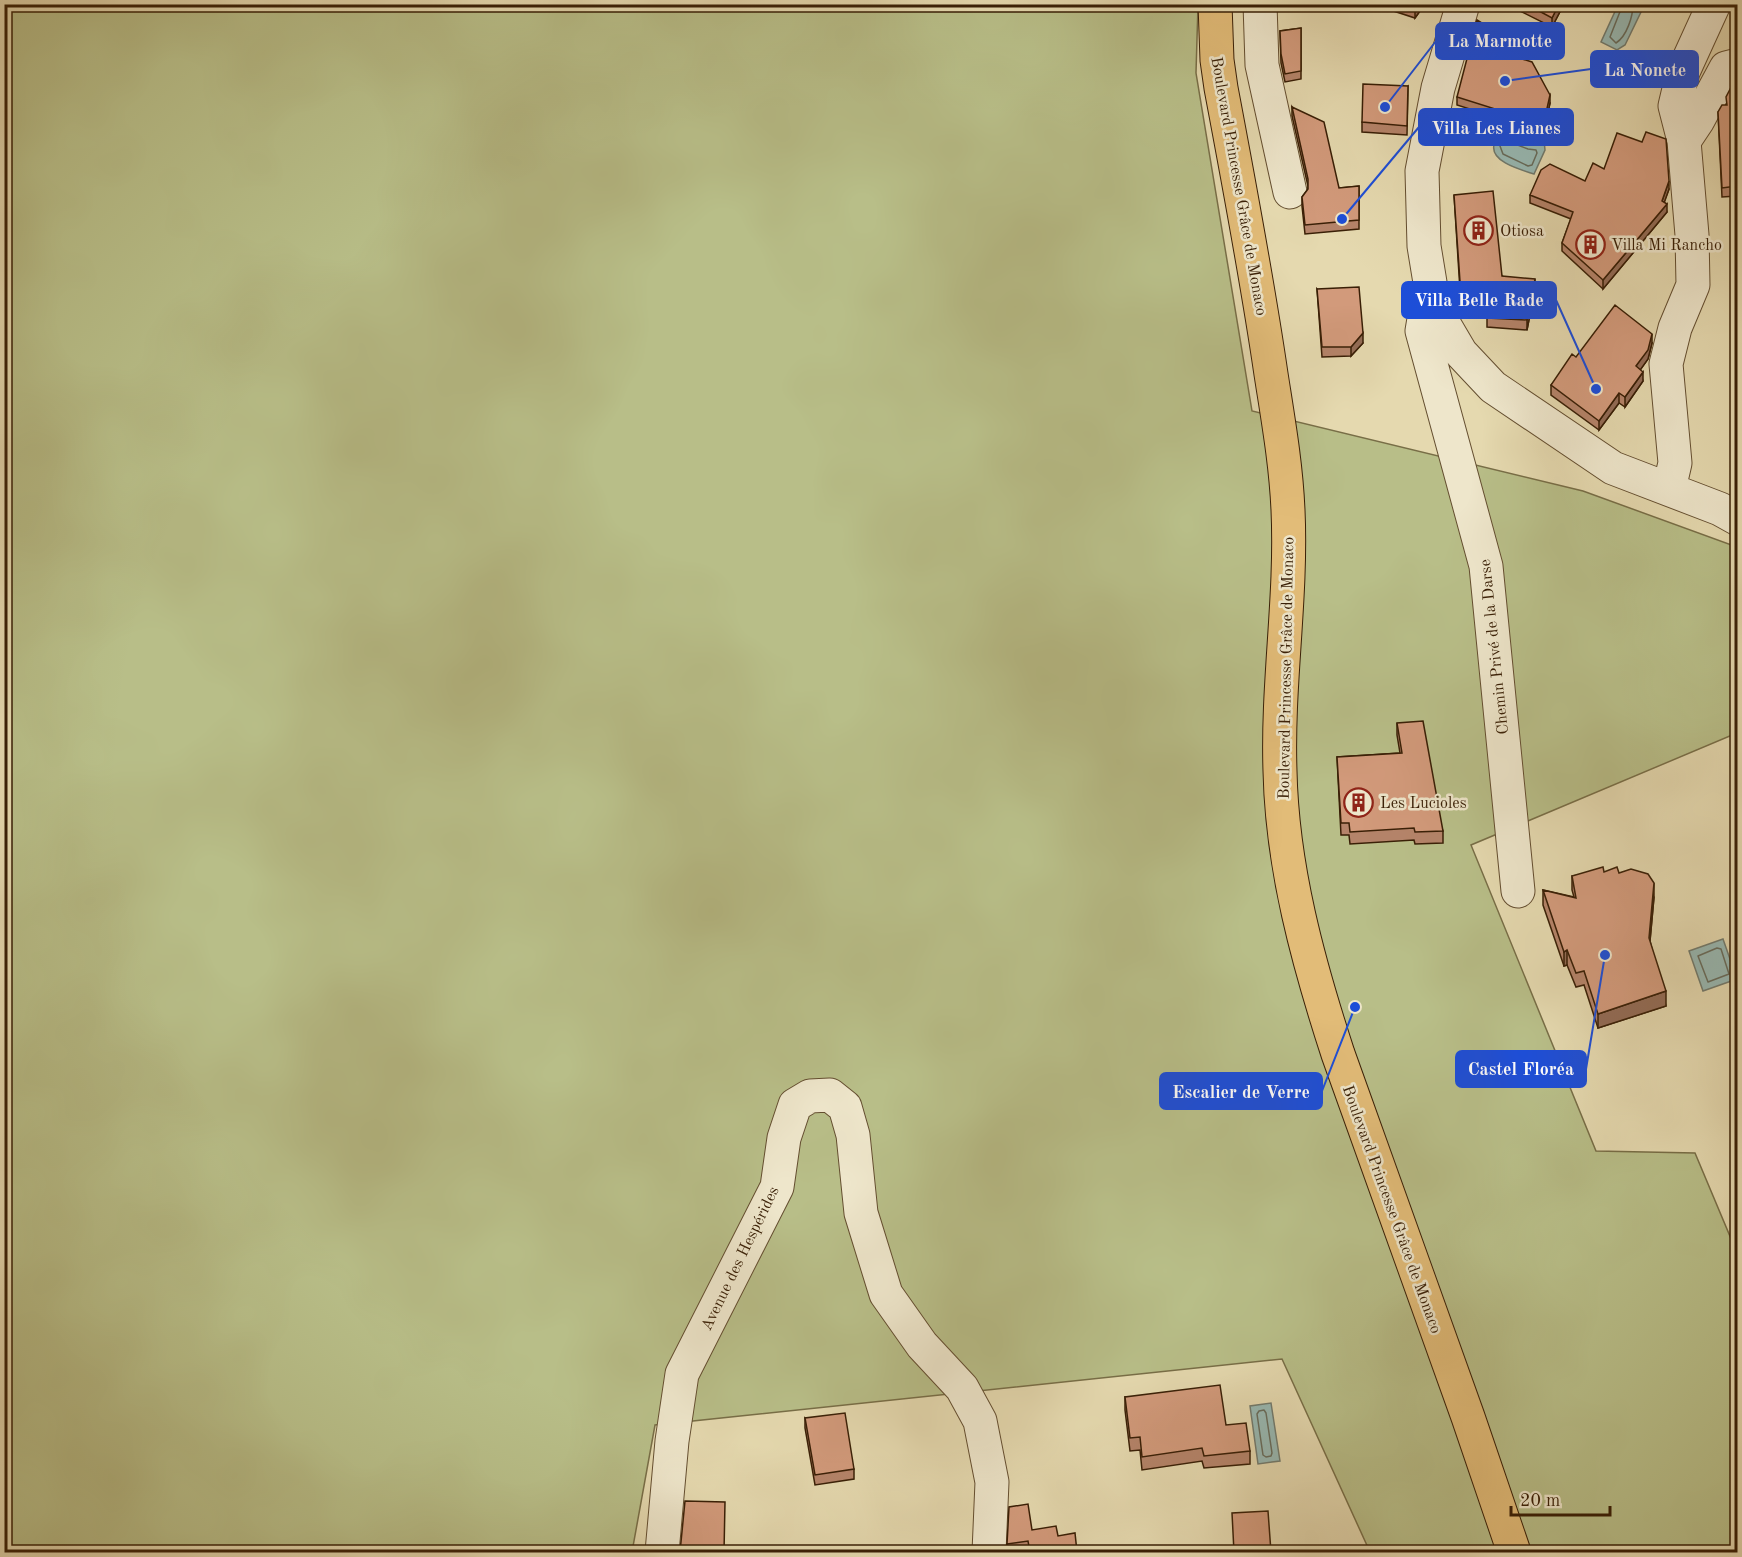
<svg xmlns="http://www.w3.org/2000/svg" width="1742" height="1557" font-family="'Old Standard TT',serif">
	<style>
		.green { fill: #b8be88; stroke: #786e47; stroke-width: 1.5 }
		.water { fill: #98b9b3; stroke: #727b6e; stroke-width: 1.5 }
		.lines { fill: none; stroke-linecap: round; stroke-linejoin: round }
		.shore { stroke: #686c5c; stroke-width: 1.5 }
		.minor-casing { stroke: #644e30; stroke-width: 35 }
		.major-casing { stroke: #391f06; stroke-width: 35 }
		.minor { stroke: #eee6cb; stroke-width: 33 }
		.major { stroke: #e2bc78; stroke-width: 33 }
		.wall { fill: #b5846a; stroke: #391f06; stroke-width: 1.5 }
		.shaded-wall { fill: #936c56; stroke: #391f06; stroke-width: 1.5 }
		.building { fill: #d29a7b; stroke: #391f06; stroke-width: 1.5 }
		.labels { text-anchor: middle; stroke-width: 5; stroke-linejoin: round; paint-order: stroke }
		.street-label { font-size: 16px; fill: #391f06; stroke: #eee6cb }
		.poi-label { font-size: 16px; fill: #391f06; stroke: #eee6cb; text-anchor: start }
		.leader { fill: none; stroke: #1d4ed8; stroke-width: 2 }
		.callout-dot { fill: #1d4ed8; stroke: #eee6cb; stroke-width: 2 }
		.callout { fill: #1d4ed8; stroke: #1d4ed8; stroke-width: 2 }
		.callout-label { font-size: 18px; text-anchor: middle; font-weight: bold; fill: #fff }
	</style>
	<rect width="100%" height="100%" fill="#e5d9af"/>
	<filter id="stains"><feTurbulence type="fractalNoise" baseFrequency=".00333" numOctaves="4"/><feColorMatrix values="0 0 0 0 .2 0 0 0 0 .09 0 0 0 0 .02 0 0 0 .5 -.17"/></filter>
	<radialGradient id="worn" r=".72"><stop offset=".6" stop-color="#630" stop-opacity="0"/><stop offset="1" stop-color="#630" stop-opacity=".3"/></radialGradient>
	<!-- green -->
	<path class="green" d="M5 5H1198L1196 73 1252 411 1583 491 1737 547V733L1471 845 1596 1151 1695 1153 1737 1253V1552H1370L1282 1359 655 1425 632 1552H5Z"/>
	<!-- water -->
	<path class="water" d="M1636 4 1641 12 1625 45 1617 50 1601 42 1618 5Z
		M1504 134 1531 144 1536 139 1544 140 1545 150 1534 174C1522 170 1490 162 1494 145 1496 139 1499 137 1504 134Z
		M1723 939 1737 979 1703 991 1689 951Z
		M1271 1403 1280 1461 1258 1464 1250 1406Z"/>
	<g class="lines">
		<!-- shore -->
		<path class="shore" d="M1623 4 1610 37 1616 43C1627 36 1633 16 1633 4
			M1507 141 1528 149 1536 150 1537 153 1532 165 1528 166 1503 154 1500 146 1503 142Z
			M1717 948 1721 949 1729 974 1708 982 1698 956Z
			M1264 1410 1266 1413 1272 1453 1271 1456 1266 1457 1263 1455 1257 1414 1259 1411Z"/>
		<defs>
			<path id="minor" d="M1260 4 1262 65 1290 192
				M1463 4 1438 88 1422 171 1424 246 1434 307 1461 353 1493 387 1613 468 1720 509 1738 519
				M1684 141 1698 120 1726 68 1738 65
				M1434 307 1425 313 1422 331 1486 566 1518 891
				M1669 489 1675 463 1666 364 1675 328 1693 285 1692 235 1684 141 1675 106 1683 72 1714 4
				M662 1552 672 1441 682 1374 777 1187 784 1138 795 1105 810 1096 830 1095 845 1107 853 1135 861 1213 886 1294 922 1345 962 1388 980 1421 992 1482 989 1552"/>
			<path id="major" d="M1215 4 1217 60 1221 88C1239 183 1257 278 1271 374 1278 419 1286 464 1288 510 1292 597 1277 684 1280 771 1282 867 1308 962 1338 1054L1468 1417 1514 1552"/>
		</defs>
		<!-- minor casing -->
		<use href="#minor" class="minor-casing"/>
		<!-- major casing -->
		<use href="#major" class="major-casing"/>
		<!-- minor -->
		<use href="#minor" class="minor"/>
		<!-- major -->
		<use href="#major" class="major"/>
	</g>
	<!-- wall -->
	<path class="wall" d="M1284 4H1301V11Z
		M1372 4H1425L1415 18Z
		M1514 4H1564L1552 27 1514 8Z
		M1301 28V79L1285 82 1281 63 1280 31Z
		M1503 44 1501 53 1550 103 1546 122 1533 129 1457 105V97Z
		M1737 76V196L1722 197 1718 112 1726 105Z
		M1408 86 1407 135 1362 132V122Z
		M1292 107 1339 188 1359 186V229L1305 234 1302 206V197L1308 189V186L1292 116Z
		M1604 169 1669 189 1664 202 1667 212 1603 289 1562 251V243L1571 219 1530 203V195L1585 181Z
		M1454 195 1502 276 1535 289 1527 330 1487 327V318L1491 300 1461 306Z
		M1317 289 1363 343 1351 356 1322 357Z
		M1652 343 1648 359 1640 370 1643 381 1625 407 1619 403 1599 430 1551 395V385L1576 357Z
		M1397 723 1443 831V843L1415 844 1414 840 1350 844 1349 835H1341L1337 757 1400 753 1397 735Z
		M1604 872 1619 873 1654 897 1650 941 1666 1006 1598 1028 1584 985 1576 987 1567 965 1564 966 1543 905V890L1574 897 1572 890V876Z
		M1125 1397 1226 1425 1250 1451V1464L1204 1468 1202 1461 1142 1470 1140 1450 1130 1451 1125 1410Z
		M805 1418 854 1469V1479L815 1485 805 1428Z
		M1032 1530 1058 1536 1077 1552H1028V1551L1016 1552H1007V1544Z"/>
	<!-- shaded-wall -->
	<path class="shaded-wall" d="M1418 4H1425L1415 18V8Z
		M1559 4H1564L1552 27V18Z
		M1503 36V44L1499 60V52Z
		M1550 95V103L1546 122 1533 129V121Z
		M1669 181V189L1662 209V201Z
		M1667 204V212L1603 289V280Z
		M1535 279V289L1527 330V320Z
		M1492 290V299L1461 306V296Z
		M1363 333V343L1351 356V347Z
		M1652 334V343L1648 359 1636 376V366Z
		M1643 372V381L1625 407V397Z
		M1619 393V403L1599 430V421Z
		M1654 883V897L1649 952V938Z
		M1567 950V965L1564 966V952Z
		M1666 991V1006L1598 1028V1014Z"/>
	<!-- building -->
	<path class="building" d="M1402 4H1418L1415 8Z
		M1526 4H1559L1552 18Z
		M1477 20 1503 36 1499 52 1532 62 1550 95 1546 113 1533 121 1457 97Z
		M1301 28V71L1285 74 1281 54 1280 31Z
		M1737 76V186L1722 188 1718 112 1722 105H1727L1726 97Z
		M1363 84 1408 86 1407 126 1362 122Z
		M1292 107 1324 122 1339 188 1359 186V220L1305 225 1302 197 1308 189V179Z
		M1646 132 1666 139 1669 181 1662 201 1667 204 1603 280 1562 243 1573 212 1530 195 1541 170 1550 164 1585 181 1593 163 1604 169 1617 133 1642 142Z
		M1493 191 1502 276 1535 279 1527 320 1487 318 1492 290 1461 296 1454 195Z
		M1359 287 1363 333 1351 347H1322L1317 289Z
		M1615 305 1652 334 1648 350 1636 366 1643 372 1625 397 1619 393 1599 421 1551 385 1572 354 1576 357Z
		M1423 721 1443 831 1415 832 1414 828 1350 832 1349 823H1341L1337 757 1402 753 1397 723Z
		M1603 867 1604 872 1617 867 1619 873 1631 869 1648 874 1654 883 1649 938 1666 991 1598 1014 1584 971 1576 973 1567 950 1564 952 1543 890 1576 898 1572 876Z
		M1220 1385 1226 1425 1246 1423 1250 1451 1204 1456 1202 1448 1142 1457 1140 1437 1130 1438 1125 1397Z
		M845 1413 854 1469 815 1475 805 1418Z
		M685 1501 725 1502 724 1552H680Z
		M1028 1504 1032 1530 1056 1526 1058 1536 1075 1533 1077 1552H1030L1028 1541 1007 1544 1009 1507Z
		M1268 1511 1271 1552H1234L1232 1513Z"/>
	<!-- icons -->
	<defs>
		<symbol id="building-ring" viewBox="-11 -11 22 22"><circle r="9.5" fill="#eee6cb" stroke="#8f2418" stroke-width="1.5"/><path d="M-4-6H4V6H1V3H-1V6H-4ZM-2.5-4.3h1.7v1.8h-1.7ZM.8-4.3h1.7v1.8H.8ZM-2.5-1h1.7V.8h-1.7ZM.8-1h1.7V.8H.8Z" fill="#8f2418"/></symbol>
	</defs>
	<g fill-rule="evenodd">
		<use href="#building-ring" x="1462" y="214" width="33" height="33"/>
		<use href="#building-ring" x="1574" y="228" width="33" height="33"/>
		<use href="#building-ring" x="1342" y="786" width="33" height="33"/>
	</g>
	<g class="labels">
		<!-- street labels -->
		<g class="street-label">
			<text transform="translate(1240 186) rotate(80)" y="6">Boulevard Princesse Grâce de Monaco</text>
			<text transform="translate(1493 647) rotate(-96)" y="6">Chemin Privé de la Darse</text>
			<text transform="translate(1285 668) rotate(-89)" y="6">Boulevard Princesse Grâce de Monaco</text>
			<text transform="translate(1393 1209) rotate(70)" y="6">Boulevard Princesse Grâce de Monaco</text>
			<text transform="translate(739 1258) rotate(-64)" y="6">Avenue des Hespérides</text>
		</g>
		<!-- poi labels -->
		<g class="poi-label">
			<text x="1500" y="236">Otiosa</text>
			<text x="1611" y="250">Villa Mi Rancho</text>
			<text x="1380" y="808">Les Lucioles</text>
		</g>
	</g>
	<!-- callouts -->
	<path class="leader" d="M1385 107L1436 41M1505 81L1591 69M1342 219L1419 127M1596 389L1556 300M1605 955L1586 1069M1355 1007L1322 1091"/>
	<g class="callout-dot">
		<circle cx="1385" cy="107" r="6"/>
		<circle cx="1505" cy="81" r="6"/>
		<circle cx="1342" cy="219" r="6"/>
		<circle cx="1596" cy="389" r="6"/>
		<circle cx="1605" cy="955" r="6"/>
		<circle cx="1355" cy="1007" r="6"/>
	</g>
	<g class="callout">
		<rect x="1436" y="23" width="128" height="36" rx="6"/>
		<rect x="1591" y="51" width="107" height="36" rx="6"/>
		<rect x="1419" y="109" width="154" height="36" rx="6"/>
		<rect x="1402" y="282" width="154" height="36" rx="6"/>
		<rect x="1456" y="1051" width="130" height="36" rx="6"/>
		<rect x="1160" y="1073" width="162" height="36" rx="6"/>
	</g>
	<g class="callout-label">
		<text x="1500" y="47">La Marmotte</text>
		<text x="1645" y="76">La Nonete</text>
		<text x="1496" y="134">Villa Les Lianes</text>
		<text x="1479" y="306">Villa Belle Rade</text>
		<text x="1521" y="1075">Castel Floréa</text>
		<text x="1241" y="1098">Escalier de Verre</text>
	</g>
	<!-- margin -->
	<rect width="1742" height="1557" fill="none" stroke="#e5d9af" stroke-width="24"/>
	<rect x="6" y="6" width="1730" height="1545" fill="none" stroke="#391f06" stroke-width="3"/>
	<rect x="12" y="12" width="1718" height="1533" fill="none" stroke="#391f06" stroke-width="1.5"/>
	<!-- scale -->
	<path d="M1511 1506v9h99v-9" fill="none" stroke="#391f06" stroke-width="3"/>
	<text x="1520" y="1506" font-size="18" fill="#391f06" stroke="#eee6cb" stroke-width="4.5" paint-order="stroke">20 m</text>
	<rect width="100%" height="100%" filter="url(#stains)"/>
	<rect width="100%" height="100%" fill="url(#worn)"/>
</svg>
